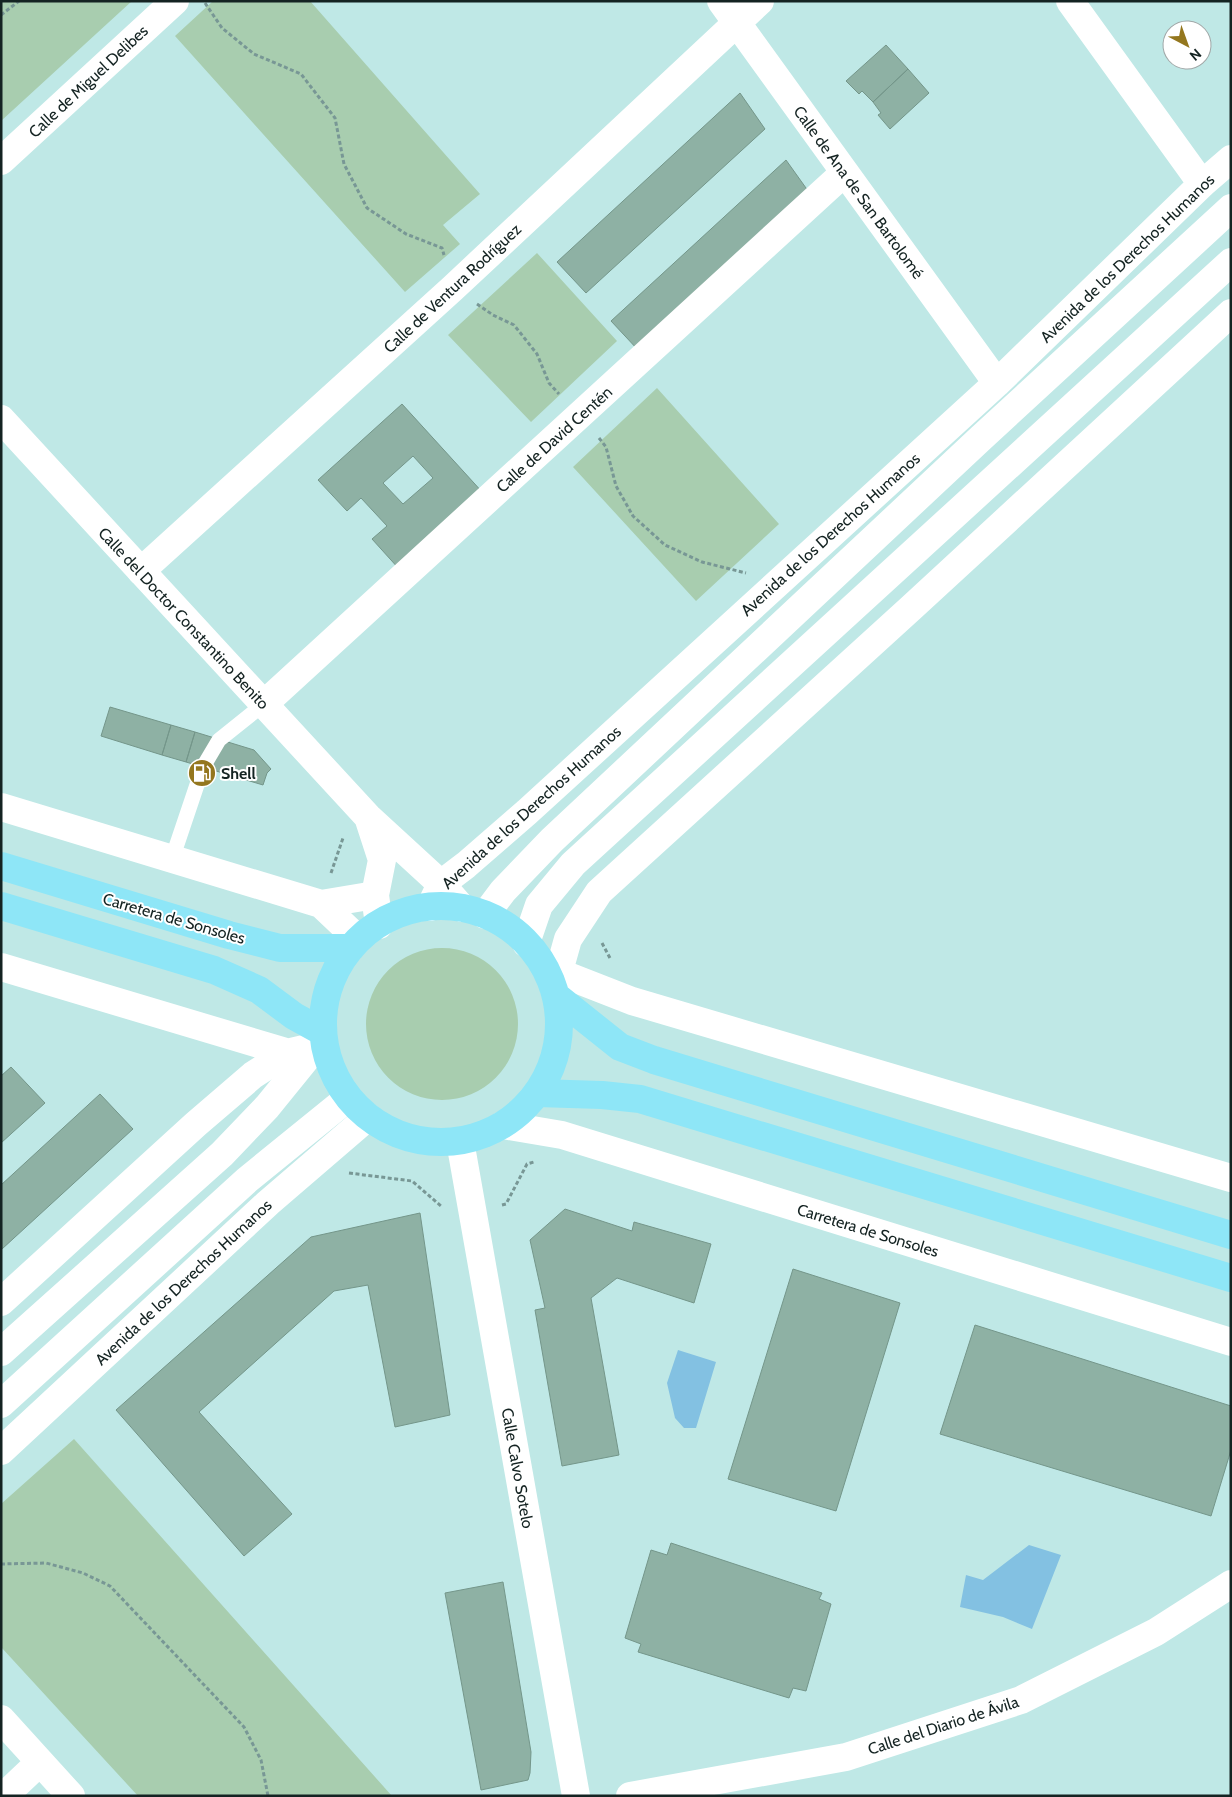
<svg xmlns="http://www.w3.org/2000/svg" width="1232" height="1797" font-family="Cabin,sans-serif">
	<style>
		.green { fill: #a8cdaf }
		.water { fill: #83c1e2 }
		.building { fill: #8eb1a4; stroke: #74968a; fill-rule: evenodd }
		.lines { fill: none; stroke-linecap: round; stroke-linejoin: round }
		.path { stroke: #789795; stroke-width: 3; stroke-dasharray: 4 2.5; stroke-linecap: butt }
		.service { stroke: #fff; stroke-width: 15 }
		.minor { stroke: #fff; stroke-width: 28 }
		.tertiary { stroke: #fff; stroke-width: 28 }
		.secondary { stroke: #fff; stroke-width: 28 }
		.trunk { stroke: #8ee6f7; stroke-width: 28 }
		.labels { text-anchor: middle; stroke-width: 4; stroke-linejoin: round; paint-order: stroke }
		.street-label { font-size: 16px; fill: #142322; stroke: #fff }
		.poi-label { font-size: 16px; font-weight: bold; fill: #142322; stroke: #fff; text-anchor: start }
	</style>
	<rect width="100%" height="100%" fill="#bfe8e6"/>
	<!-- green -->
	<path class="green" d="M1 1H132L1 121Z
		M213 1H310L480 194 443 225 460 244 405 292 175 36Z
		M537 253 617 341 531 422 448 335Z
		M657 388 779 524 696 601 573 467Z
		M366 1024a76 76 0 1 1 152 0a76 76 0 1 1-152 0Z
		M74 1439 392 1796H138L1 1647V1504Z"/>
	<!-- water -->
	<path class="water" d="M678 1350 716 1362 696 1428H684L675 1418 667 1383Z
		M1029 1545 1061 1555 1032 1629 1003 1617 960 1607 966 1575 983 1580Z"/>
	<!-- building -->
	<path class="building" d="M886 45 908 69 873 102 862 91 859 94 846 81Z
		M908 69 929 93 890 129 878 115 881 113 873 102Z
		M740 93 765 129 586 293 557 262Z
		M786 160 811 195 639 351 611 321Z
		M402 404 484 494 400 570 372 539 387 526 361 498 347 511 318 480ZM413 456 433 478 403 504 383 483Z
		M110 707 171 725 162 755 101 736Z
		M171 725 195 732 186 762 162 755Z
		M195 732 254 750 271 769 267 773 263 785 186 762Z
		M11 1067 45 1103 1 1143V1076Z
		M100 1094 133 1129 2 1249 1 1185Z
		M565 1209 632 1231 634 1222 711 1244 694 1303 617 1278 591 1298 619 1455 562 1466 535 1310 545 1308 530 1240Z
		M420 1213 450 1415 395 1427 368 1285 334 1291 199 1412 292 1514 244 1556 116 1410 311 1237Z
		M793 1269 900 1303 836 1511 728 1479Z
		M975 1325 1231 1406V1450L1211 1516 940 1434Z
		M671 1543 822 1593 819 1599 831 1604 806 1691 793 1688 789 1698 638 1652 641 1644 625 1638 651 1550 667 1555Z
		M503 1582 531 1752 530 1773 528 1780 481 1790 445 1593Z"/>
	<g class="lines">
		<!-- path -->
		<path class="path" d="M205 3 222 28 254 54 301 74 335 118 344 164 367 208 406 234 442 248 444 255
			M1 15 19 1
			M477 304 493 315 514 325 537 354 549 383 559 394
			M599 438 606 447 616 486 633 516 665 545 702 562 746 573
			M331 873 343 838
			M602 943 611 960
			M349 1173 412 1181 441 1206
			M502 1205 506 1204 527 1164 534 1162
			M1 1564 46 1563 83 1573 110 1586 244 1727 261 1760 268 1796"/>
		<!-- service -->
		<path class="service" d="M172 859 203 767 219 740 264 704"/>
		<!-- minor -->
		<path class="minor" d="M721 1 997 383
			M1070 1 1202 184
			M1 161 175 1
			M141 571 453 288 760 1
			M264 704 844 173
			M1 807 321 904 375 895
			M321 904 358 939
			M430 907 441 884 466 865 527 812 997 383 1202 184 1231 159
			M1 967 299 1056
			M545 967 632 1001 1231 1178
			M554 989 568 939 599 892 911 608 1231 313
			M503 1125 562 1135 1231 1342
			M460 1141 576 1796
			M1 1302 196 1124 253 1075 287 1053 317 1046
			M1 1451 268 1203 368 1117
			M1 1719 71 1796
			M4 1796 40 1762
			M630 1796 846 1757 1021 1700 1156 1632 1231 1584"/>
		<!-- tertiary -->
		<path class="tertiary" d="M1 419 368 817 441 884 462 908
			M369 820 382 860 375 895 379 925"/>
		<!-- secondary -->
		<path class="secondary" d="M485 915 503 891 552 840 981 438 1231 208
			M526 943 539 905 573 864 1231 262
			M1 1352 222 1154 267 1107 323 1038
			M1 1404 247 1180 348 1098"/>
		<!-- trunk -->
		<path class="trunk" d="M1 866 229 935 280 948H351
			M1 906 214 970 259 990 294 1016 323 1032
			M323 1024a118 118 0 1 1 236 0a118 118 0 1 1-236 0Z
			M556 996 620 1047 654 1060 1231 1235
			M537 1093 602 1095 640 1099 1231 1278"/>
	</g>
	<!-- icons -->
	<defs>
		<symbol id="fuel-disc" viewBox="-11 -11 22 22"><circle r="9.5" fill="#94771e" stroke="#fff"/><path d="M-5.5-6h7V0h2V4h1.3V-2.5L3-4.5l.8-.8L6-3V5H2.5V1h-1V6h-7ZM-4.2-4.7v3.2H.2V-4.7Z" fill="#fff"/></symbol>
	</defs>
	<g fill-rule="evenodd">
		<use href="#fuel-disc" x="186" y="757" width="32" height="32"/>
	</g>
	<g class="labels">
		<!-- street labels -->
		<g class="street-label">
			<text transform="translate(88 81) rotate(-43)" y="6">Calle de Miguel Delibes</text>
			<text transform="translate(859 192) rotate(54)" y="6">Calle de Ana de San Bartolomé</text>
			<text transform="translate(1127 258) rotate(-44)" y="6">Avenida de los Derechos Humanos</text>
			<text transform="translate(452 288) rotate(-43)" y="6">Calle de Ventura Rodríguez</text>
			<text transform="translate(554 439) rotate(-42)" y="6">Calle de David Centén</text>
			<text transform="translate(830 534) rotate(-42)" y="6">Avenida de los Derechos Humanos</text>
			<text transform="translate(184 618) rotate(47)" y="6">Calle del Doctor Constantino Benito</text>
			<text transform="translate(531 807) rotate(-42)" y="6">Avenida de los Derechos Humanos</text>
			<text transform="translate(174 918) rotate(16)" y="6">Carretera de Sonsoles</text>
			<text transform="translate(868 1230) rotate(17)" y="6">Carretera de Sonsoles</text>
			<text transform="translate(183 1282) rotate(-43)" y="6">Avenida de los Derechos Humanos</text>
			<text transform="translate(518 1468) rotate(80)" y="6">Calle Calvo Sotelo</text>
			<text transform="translate(943 1725) rotate(-18)" y="6">Calle del Diario de Ávila</text>
		</g>
		<!-- poi labels -->
		<g class="poi-label">
			<text x="221" y="779">Shell</text>
		</g>
	</g>
	<!-- border -->
	<rect width="1232" height="1797" fill="none" stroke="#142322" stroke-width="5"/>
	<!-- north arrow -->
	<g transform="translate(1187 45) rotate(139)"><circle r="24" fill="#ffffff" stroke="#a1a7a7"/>
	<path d="M0-4L9 19L0 12L-9 19Z" fill="#94771e"/>
	<text y="-8" font-size="14" font-weight="bold" text-anchor="middle" fill="#142322">N</text>
	</g>
</svg>
